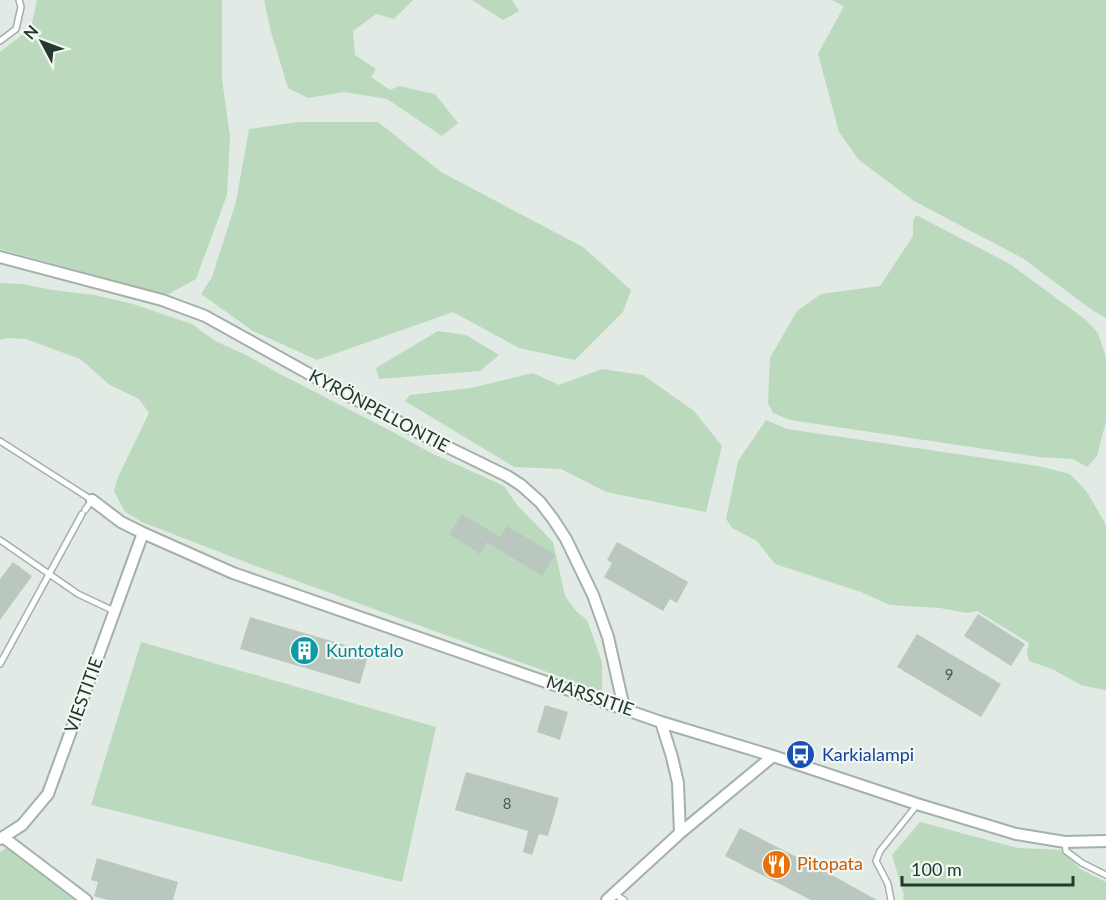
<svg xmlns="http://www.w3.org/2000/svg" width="1106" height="900" font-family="Lato,sans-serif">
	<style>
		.green { fill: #bbdabd }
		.building { fill: #b9c7bf }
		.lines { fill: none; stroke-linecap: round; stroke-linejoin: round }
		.lane-casing { stroke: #a4b1aa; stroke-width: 8 }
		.street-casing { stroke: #a4b1aa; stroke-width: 14 }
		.lane { stroke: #fff; stroke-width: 5 }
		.street { stroke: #fff; stroke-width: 10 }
		.labels { text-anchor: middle; stroke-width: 4.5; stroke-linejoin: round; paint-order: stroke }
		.number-label { font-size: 15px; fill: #485c52 }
		.street-label { font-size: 18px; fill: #23392e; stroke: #f1f7f2 }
		.culture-label { font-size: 18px; fill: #0d838f; stroke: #f1f7f2; text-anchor: start }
		.transit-label { font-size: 18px; fill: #164399; stroke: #f1f7f2; text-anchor: start }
		.food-label { font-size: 18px; fill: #c56008; stroke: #f1f7f2; text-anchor: start }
	</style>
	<rect width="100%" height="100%" fill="#e1eae4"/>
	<!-- green -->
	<path class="green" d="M37 0H222V79L230 137 227 195 196 279 167 295 0 249V52L31 28Z
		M264 0H413L394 19 376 14 353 31 355 55 376 69 371 77 390 90 399 86 435 94 458 123 442 136 387 99 344 92 308 98 288 88 271 32Z
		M472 0H512L519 11 503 20Z
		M832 0H1106V318L1092 310 1024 259 914 201 859 160 839 132 818 54 844 6Z
		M298 122H378L441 172 583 247 631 290 623 312 575 360 519 348 453 312 317 360 253 331 201 294 212 277 236 202 249 129Z
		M916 215 1010 264 1086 320 1098 333 1106 357V421L1097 456 1087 467 1073 459 1039 457 790 420 773 413 768 403 770 358 797 311 821 294 880 286 913 236V222Z
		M0 283 22 284 53 290 94 295 133 304 192 324 215 341 246 355 282 375 391 431 429 452 504 486 517 505 553 542 565 596 576 611 587 620 602 662V692L253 565 142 522 125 512 114 491 118 477 149 413 139 399 110 385 80 359 26 339 6 338 0 340Z
		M438 331 466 335 499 355 480 371 379 379 376 368Z
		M602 369 643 375 694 411 722 446 706 512 606 492 561 469 514 467 405 401 410 395 471 388 533 373 559 385Z
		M766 420 787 429 1038 466 1070 474 1087 492 1106 525V689L1105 690 1081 685 1052 669 1029 661 1027 652 1029 643 977 611 967 613 940 608 890 605 861 592 775 564 757 541 732 528 726 519 738 461Z
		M141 642 436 727 402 882 91 805Z
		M920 822 1018 848 1062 850 1080 869 1106 882V900H903L904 895 892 855Z
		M6 848 74 900H0V852Z"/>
	<!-- building -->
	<path class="building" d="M462 514 500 537 507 526 555 555 542 576 487 542 480 554 449 534Z
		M617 542 688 582 677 603 670 599 663 611 604 577 612 563 607 560Z
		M13 562 32 576 0 620V579Z
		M978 614 1025 644 1011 666 964 636Z
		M250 617 369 652 360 684 240 649Z
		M917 634 1001 684 981 717 897 667Z
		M545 705 568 712 560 740 537 732Z
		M466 772 559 798 548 836 539 834 532 855 523 852 528 831 455 810Z
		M740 828 828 873 877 900H811L725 856Z
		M97 858 178 882 173 900H108L94 896 98 882 91 880Z"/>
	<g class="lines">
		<defs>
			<path id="lane" d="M0 41 16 29 21 7 19 0
				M0 441 92 500 85 510
				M0 540 78 594 114 611
				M0 664 82 514
				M1065 842 1066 851 1082 863 1106 875
				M614 894 624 900
				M891 900 888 884 876 861 880 851 917 805"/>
			<path id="street" d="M0 257 162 300 205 316 340 391 425 436 507 476 521 485 540 502 553 519 566 539 593 595 608 637 624 708
				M92 500 121 522 143 533 233 573 661 722 773 756 917 804 1016 834 1065 842 1106 841
				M661 722 672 757 678 783 680 833
				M3 837 86 900
				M0 839 22 825 48 794 143 533
				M607 900 680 833 773 756"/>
		</defs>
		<!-- lane casing -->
		<use href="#lane" class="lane-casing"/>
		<!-- street casing -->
		<use href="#street" class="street-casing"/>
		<!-- lane -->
		<use href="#lane" class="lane"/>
		<!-- street -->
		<use href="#street" class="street"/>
	</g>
	<!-- icons -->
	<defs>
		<symbol id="building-disc" viewBox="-11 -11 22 22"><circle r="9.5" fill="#0f9aa8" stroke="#f1f7f2"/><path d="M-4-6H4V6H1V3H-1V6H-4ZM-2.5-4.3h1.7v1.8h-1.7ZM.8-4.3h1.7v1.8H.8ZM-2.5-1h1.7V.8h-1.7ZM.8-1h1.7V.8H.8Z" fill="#fff"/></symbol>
		<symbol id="bus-disc" viewBox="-11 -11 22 22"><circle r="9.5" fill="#1a4fb4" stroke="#f1f7f2"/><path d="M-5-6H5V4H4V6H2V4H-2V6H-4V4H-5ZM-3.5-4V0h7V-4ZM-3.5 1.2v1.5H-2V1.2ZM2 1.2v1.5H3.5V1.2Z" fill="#fff"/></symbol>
		<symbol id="restaurant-disc" viewBox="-11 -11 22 22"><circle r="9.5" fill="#e8710a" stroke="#f1f7f2"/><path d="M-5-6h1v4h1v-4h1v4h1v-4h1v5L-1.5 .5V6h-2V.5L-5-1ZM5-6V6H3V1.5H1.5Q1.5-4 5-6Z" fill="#fff"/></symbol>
	</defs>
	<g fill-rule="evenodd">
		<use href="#building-disc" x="288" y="634" width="33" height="33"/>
		<use href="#bus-disc" x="784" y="738" width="33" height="33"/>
		<use href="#restaurant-disc" x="760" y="848" width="33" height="33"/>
	</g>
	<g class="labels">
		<!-- number labels -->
		<g class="number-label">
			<text x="949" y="680">9</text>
			<text x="507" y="809">8</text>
		</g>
		<!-- street labels -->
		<g class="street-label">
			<text transform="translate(379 411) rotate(28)" y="6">KYRÖNPELLONTIE</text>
			<text transform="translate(84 695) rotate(-70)" y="6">VIESTITIE</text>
			<text transform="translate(590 696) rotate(19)" y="6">MARSSITIE</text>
		</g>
		<!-- culture labels -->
		<g class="culture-label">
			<text x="326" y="657">Kuntotalo</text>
		</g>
		<!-- transit labels -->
		<g class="transit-label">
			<text x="822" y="761">Karkialampi</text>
		</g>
		<!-- food labels -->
		<g class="food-label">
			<text x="797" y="870">Pitopata</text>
		</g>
	</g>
	<!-- north arrow -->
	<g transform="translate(42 42) rotate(311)" stroke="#f1f7f2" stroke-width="4.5" paint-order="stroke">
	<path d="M0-4.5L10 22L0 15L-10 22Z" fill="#23392e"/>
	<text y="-9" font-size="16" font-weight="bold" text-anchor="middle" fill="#23392e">N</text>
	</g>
	<!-- scale -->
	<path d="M902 876v9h171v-9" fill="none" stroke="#23392e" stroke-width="3"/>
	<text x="911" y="876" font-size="18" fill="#23392e" stroke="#f1f7f2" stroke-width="4.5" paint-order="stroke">100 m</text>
</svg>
